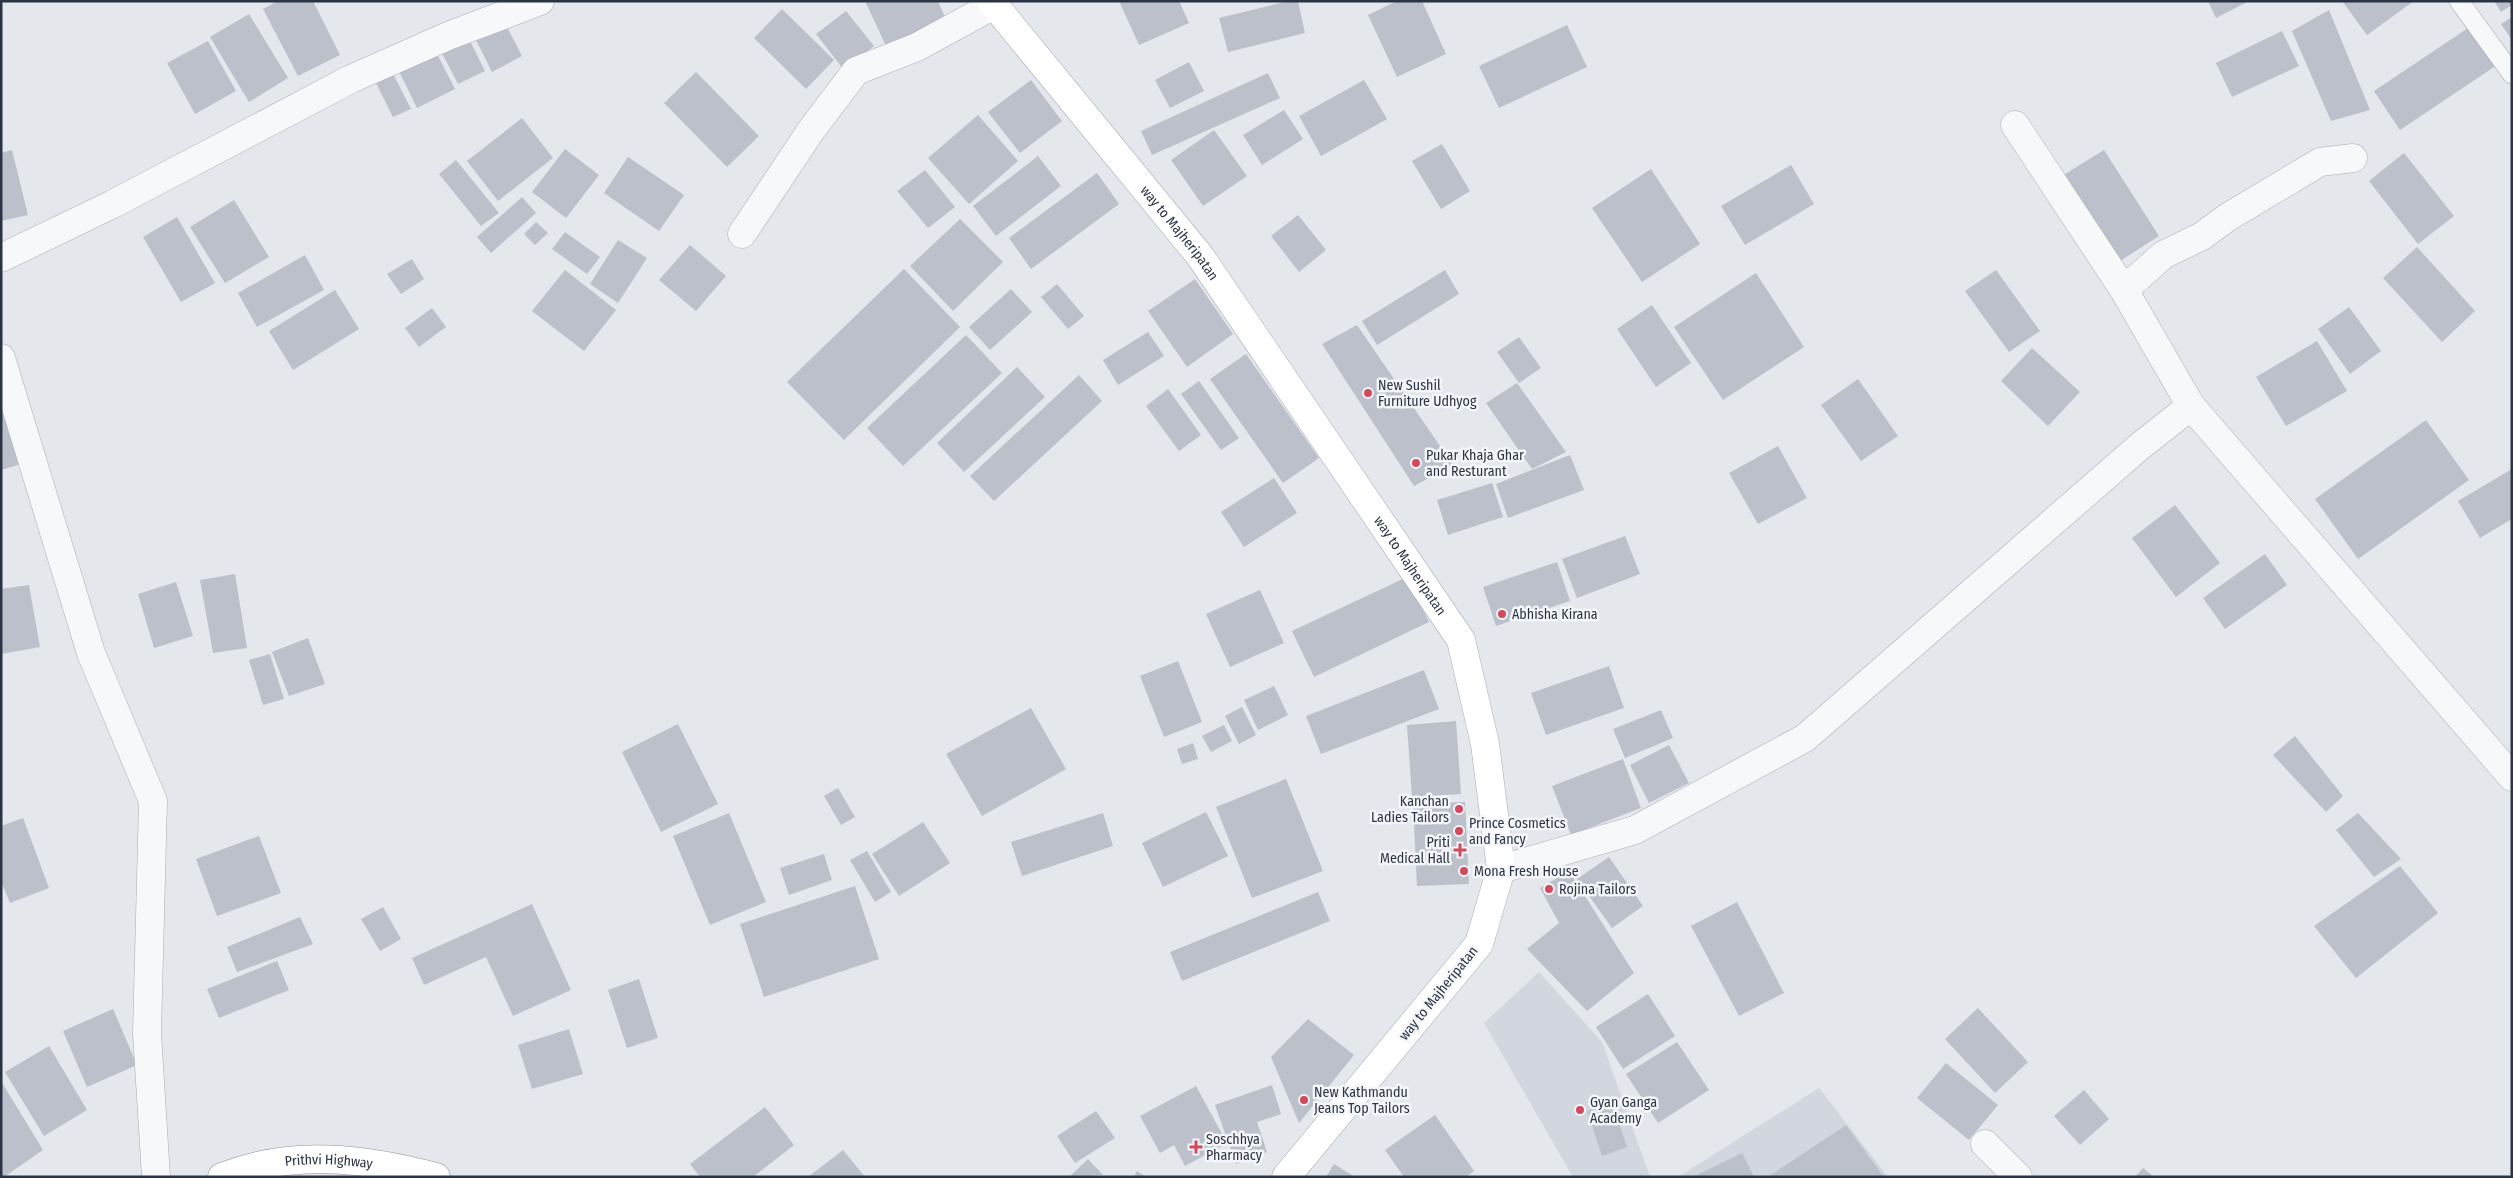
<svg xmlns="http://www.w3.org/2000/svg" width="2513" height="1178" font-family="'Fira Sans Condensed',sans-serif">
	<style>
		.built { fill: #d2d6de }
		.building { fill: #bbc0ca }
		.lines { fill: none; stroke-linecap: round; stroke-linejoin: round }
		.lane-casing { stroke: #a9aeb7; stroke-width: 20 }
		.street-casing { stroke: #a9aeb7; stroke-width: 29 }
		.primary-casing { stroke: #a3abb8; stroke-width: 29 }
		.highway-casing { stroke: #8b94a3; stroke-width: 29 }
		.lane { stroke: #f7f8fa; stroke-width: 19 }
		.street { stroke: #f7f8fa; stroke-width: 28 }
		.primary { stroke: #fff; stroke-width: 28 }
		.highway { stroke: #fff; stroke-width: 28 }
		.poi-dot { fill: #d1495b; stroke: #f4f6f9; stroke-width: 2 }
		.labels { text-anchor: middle; stroke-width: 5; stroke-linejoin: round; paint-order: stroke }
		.street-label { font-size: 14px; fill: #2b3445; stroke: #f4f6f9 }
		.poi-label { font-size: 14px; fill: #2b3445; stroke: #f4f6f9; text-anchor: start }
	</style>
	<rect width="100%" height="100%" fill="#e4e7ec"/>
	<!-- built -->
	<path class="built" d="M1539 972 1602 1042 1650 1177H1573L1484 1023Z
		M1819 1088 1888 1177H1678Z"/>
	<!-- building -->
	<path class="building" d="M278 1H313L340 55 298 76 263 9Z
		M865 1H938L946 20 887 48Z
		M1119 1H1179L1189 23 1139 45Z
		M1289 1H1298L1305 33 1228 52 1219 18Z
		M1397 1H1422L1446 54 1397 77 1368 15Z
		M2208 1H2249L2216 18Z
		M2342 1H2414L2367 35Z
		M2494 1H2512V5L2501 12Z
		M782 9 834 60 806 89 754 38Z
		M2329 10 2370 110 2331 121 2292 31Z
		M846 11 874 46 844 70 816 34Z
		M249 14 288 78 249 102 210 37Z
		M2512 17V40L2501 24Z
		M503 19 522 56 492 72 473 34Z
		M1567 25 1587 67 1499 108 1479 66Z
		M2471 26 2497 65 2400 130 2374 91Z
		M2282 31 2299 66 2232 97 2216 63Z
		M467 35 485 71 458 84 440 49Z
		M208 41 236 91 195 114 167 63Z
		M434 48 455 89 417 108 397 67Z
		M1189 62 1204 91 1170 108 1155 80Z
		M391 70 411 109 393 117 374 79Z
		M696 72 759 136 727 167 664 103Z
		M1268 73 1280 98 1152 155 1141 131Z
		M1031 80 1062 121 1020 153 988 112Z
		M1364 80 1387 119 1321 156 1299 116Z
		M1284 110 1303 139 1262 165 1243 135Z
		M978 115 1018 161 969 204 928 158Z
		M522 118 553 158 498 201 467 161Z
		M1214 130 1247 176 1203 206 1171 160Z
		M1442 144 1470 191 1441 209 1412 161Z
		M565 149 599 175 566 218 532 192Z
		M12 150 28 215 1 221V153Z
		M2104 150 2159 236 2117 263 2062 176Z
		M2404 153 2454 216 2418 244 2369 181Z
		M1038 156 1061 186 996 236 973 206Z
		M628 157 684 195 659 231 604 193Z
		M456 160 499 213 481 226 439 174Z
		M1791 165 1814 204 1745 245 1721 206Z
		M1651 169 1700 244 1642 282 1592 208Z
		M925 170 955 207 928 228 897 191Z
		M1097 173 1119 204 1031 269 1009 238Z
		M522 197 536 213 491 253 477 237Z
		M234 200 269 257 225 283 190 227Z
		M1298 215 1326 250 1299 272 1271 236Z
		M177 217 215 283 181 302 143 237Z
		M960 219 1003 262 953 311 910 266Z
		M536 222 548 233 535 245 524 234Z
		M565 232 600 257 587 274 552 249Z
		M618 240 647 258 618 303 590 284Z
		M690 245 726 276 696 311 659 280Z
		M2417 247 2475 311 2442 342 2383 278Z
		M305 255 324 290 257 327 238 293Z
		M412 259 424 279 401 294 387 274Z
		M904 269 960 327 844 440 787 382Z
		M565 270 616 310 584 351 532 311Z
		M1445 270 1459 294 1377 345 1362 321Z
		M1996 270 2040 331 2009 352 1965 291Z
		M1756 273 1804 347 1723 400 1674 327Z
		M1195 279 1233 334 1187 367 1148 311Z
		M1057 284 1084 316 1068 329 1041 297Z
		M1011 289 1032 312 990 350 969 327Z
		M335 290 359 329 293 370 269 331Z
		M1652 305 1691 363 1656 387 1617 329Z
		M2349 307 2381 351 2350 374 2318 329Z
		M432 308 446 327 419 347 405 328Z
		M1357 325 1453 465 1414 486 1322 344Z
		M1148 332 1164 356 1118 385 1103 360Z
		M966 335 1002 373 903 466 867 428Z
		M1519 337 1541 368 1519 383 1497 352Z
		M2317 341 2347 391 2286 426 2256 377Z
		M2032 348 2080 392 2048 426 2001 381Z
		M1246 354 1319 458 1283 483 1210 379Z
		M1017 367 1045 397 964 472 937 443Z
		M1079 375 1102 401 994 501 970 476Z
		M1858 379 1898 436 1861 461 1821 405Z
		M1199 381 1239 438 1221 450 1181 394Z
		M1517 383 1566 452 1532 469 1486 403Z
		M1 385 31 461 1 470Z
		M1168 389 1201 435 1179 451 1146 406Z
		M2426 420 2469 480 2358 559 2315 499Z
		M1778 446 1807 498 1758 524 1729 473Z
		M1570 455 1584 490 1508 518 1496 484Z
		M2512 469V519L2480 538 2458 501Z
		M1274 478 1297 513 1244 547 1221 512Z
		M1492 483 1503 517 1448 535 1437 500Z
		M2175 505 2220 563 2176 597 2132 538Z
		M1625 536 1640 574 1577 598 1562 559Z
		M2265 554 2287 585 2225 629 2203 598Z
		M1557 562 1570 601 1496 626 1483 587Z
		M235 574 247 648 213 653 200 580Z
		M1407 577 1429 622 1314 677 1292 631Z
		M176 582 193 636 154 648 138 594Z
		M29 585 40 647 1 654V589Z
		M1260 590 1284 643 1230 667 1206 614Z
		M308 638 325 684 289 696 272 652Z
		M270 654 284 699 263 705 249 660Z
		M1178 661 1202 722 1164 737 1140 676Z
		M1609 666 1624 708 1546 735 1531 693Z
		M1424 670 1439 709 1321 754 1306 716Z
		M1274 686 1288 715 1258 730 1244 700Z
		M1242 707 1256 735 1239 744 1225 716Z
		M1031 708 1066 769 982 816 946 754Z
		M1661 710 1673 738 1625 758 1613 729Z
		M1456 721 1461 794 1412 797 1407 725Z
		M678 724 718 804 661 832 622 752Z
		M1224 725 1232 741 1211 752 1202 736Z
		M2295 736 2343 796 2326 812 2273 755Z
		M1193 743 1198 759 1182 764 1177 749Z
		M1669 745 1689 783 1649 803 1630 765Z
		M1623 759 1641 808 1571 835 1552 786Z
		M1286 779 1323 871 1252 898 1216 807Z
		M838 788 855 817 841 825 824 796Z
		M1465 802 1469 884 1417 886 1413 804Z
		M1206 812 1228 856 1163 887 1142 843Z
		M729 813 766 902 710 925 673 836Z
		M1103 813 1113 846 1022 876 1011 842Z
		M2358 813 2401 859 2374 877 2336 830Z
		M23 818 49 888 10 903 1 881V826Z
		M923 822 950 863 899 896 872 854Z
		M259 836 281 893 217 916 196 859Z
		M867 851 891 892 875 902 850 860Z
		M824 854 832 880 789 895 780 868Z
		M1609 857 1643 906 1612 928 1577 879Z
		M2400 866 2438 913 2356 978 2314 926Z
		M1569 871 1634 973 1587 1011 1527 949 1559 923 1540 888Z
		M855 886 879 959 764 997 740 924Z
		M1318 892 1330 921 1182 981 1170 952Z
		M1737 902 1784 993 1739 1016 1691 926Z
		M532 904 571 990 513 1016 486 957 424 985 412 958Z
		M383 907 401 939 380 951 361 919Z
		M300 917 313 944 237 972 227 947Z
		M277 961 289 990 219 1018 207 989Z
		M639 979 658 1038 627 1048 608 990Z
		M1648 994 1675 1036 1623 1069 1596 1027Z
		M1978 1008 2028 1062 1995 1093 1945 1039Z
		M113 1009 137 1065 87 1087 63 1031Z
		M1308 1019 1354 1055 1299 1123 1271 1057Z
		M569 1029 583 1074 532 1089 518 1045Z
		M1677 1042 1709 1090 1658 1123 1626 1074Z
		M49 1046 87 1110 44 1136 5 1072Z
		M1946 1063 1998 1105 1969 1140 1917 1098Z
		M1 1081 43 1150 4 1177H1Z
		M1272 1085 1281 1114 1257 1122 1267 1152 1236 1164 1215 1105Z
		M1196 1086 1227 1143 1185 1166 1174 1145 1160 1153 1140 1116Z
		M2084 1090 2109 1119 2080 1145 2054 1116Z
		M1612 1102 1627 1147 1602 1156 1587 1111Z
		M765 1107 794 1145 753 1177H700L690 1164Z
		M1096 1111 1115 1138 1075 1163 1057 1136Z
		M1435 1115 1474 1171 1466 1177H1404L1385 1150Z
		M1846 1125 1884 1177H1768Z
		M843 1150 865 1177H808Z
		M1742 1153 1754 1177H1693Z
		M1088 1159 1103 1175 1069 1177Z
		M1334 1164 1355 1177H1326Z
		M2143 1168 2154 1177H2135Z
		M1137 1171 1146 1177H1134Z"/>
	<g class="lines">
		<defs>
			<path id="lane" d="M2459 1 2512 74"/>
			<path id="street" d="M2015 125 2124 290 2191 406 2512 777
				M742 234 812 129 856 71 917 47 994 5
				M1 258 113 204 351 79 448 36 540 1
				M2124 290 2163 255 2202 236 2228 217 2320 162 2353 158
				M1 358 91 653 153 801 147 1033 156 1177
				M1501 869 1635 830 1805 738 2139 447 2191 406
				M1985 1144 2018 1177"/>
			<g id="primary">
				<path id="s1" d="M991 1 1200 256 1461 640 1485 744 1501 869 1479 944 1286 1177"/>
			</g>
			<g id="highway">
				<path id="s2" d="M222 1177C292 1149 365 1158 436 1177"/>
			</g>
		</defs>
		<!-- lane casing -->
		<use href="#lane" class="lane-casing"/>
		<!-- street casing -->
		<use href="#street" class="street-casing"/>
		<!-- primary casing -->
		<use href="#primary" class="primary-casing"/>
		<!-- highway casing -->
		<use href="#highway" class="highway-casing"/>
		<!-- lane -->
		<use href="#lane" class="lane"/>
		<!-- street -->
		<use href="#street" class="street"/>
		<!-- primary -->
		<use href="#primary" class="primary"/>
		<!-- highway -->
		<use href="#highway" class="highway"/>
	</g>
	<!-- markers -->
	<g class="poi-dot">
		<circle cx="1368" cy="393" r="5"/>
		<circle cx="1416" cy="463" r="5"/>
		<circle cx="1502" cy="614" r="5"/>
		<circle cx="1459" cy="809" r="5"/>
		<circle cx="1459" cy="831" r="5"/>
		<path d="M1457.5 842.5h5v5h5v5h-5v5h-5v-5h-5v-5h5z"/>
		<circle cx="1464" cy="871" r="5"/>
		<circle cx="1549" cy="889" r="5"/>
		<circle cx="1304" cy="1100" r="5"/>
		<circle cx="1580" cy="1110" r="5"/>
		<path d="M1193.5 1139.5h5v5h5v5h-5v5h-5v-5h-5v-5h5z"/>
	</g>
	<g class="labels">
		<!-- street labels -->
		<g class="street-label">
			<text dy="5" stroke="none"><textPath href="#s1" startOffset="299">way to Majheripatan</textPath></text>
			<text dy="5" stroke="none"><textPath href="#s1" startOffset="704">way to Majheripatan</textPath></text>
			<text transform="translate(1438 993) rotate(-51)" y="5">way to Majheripatan</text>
			<text dy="5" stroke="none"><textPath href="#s2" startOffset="109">Prithvi Highway</textPath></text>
		</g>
		<!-- poi labels -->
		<g class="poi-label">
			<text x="1378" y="390">New Sushil<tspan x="1378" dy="16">Furniture Udhyog</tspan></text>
			<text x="1426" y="460">Pukar Khaja Ghar<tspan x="1426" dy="16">and Resturant</tspan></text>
			<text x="1512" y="619">Abhisha Kirana</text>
			<text x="1449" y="806" text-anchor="end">Kanchan<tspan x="1449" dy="16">Ladies Tailors</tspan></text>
			<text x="1469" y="828">Prince Cosmetics<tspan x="1469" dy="16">and Fancy</tspan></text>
			<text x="1450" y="847" text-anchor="end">Priti<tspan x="1450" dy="16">Medical Hall</tspan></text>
			<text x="1474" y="876">Mona Fresh House</text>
			<text x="1559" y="894">Rojina Tailors</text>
			<text x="1314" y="1097">New Kathmandu<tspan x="1314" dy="16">Jeans Top Tailors</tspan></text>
			<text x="1590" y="1107">Gyan Ganga<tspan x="1590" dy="16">Academy</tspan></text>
			<text x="1206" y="1144">Soschhya<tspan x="1206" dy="16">Pharmacy</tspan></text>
		</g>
	</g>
	<!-- border -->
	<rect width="2513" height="1178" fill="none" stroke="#2b3445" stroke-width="5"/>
</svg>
